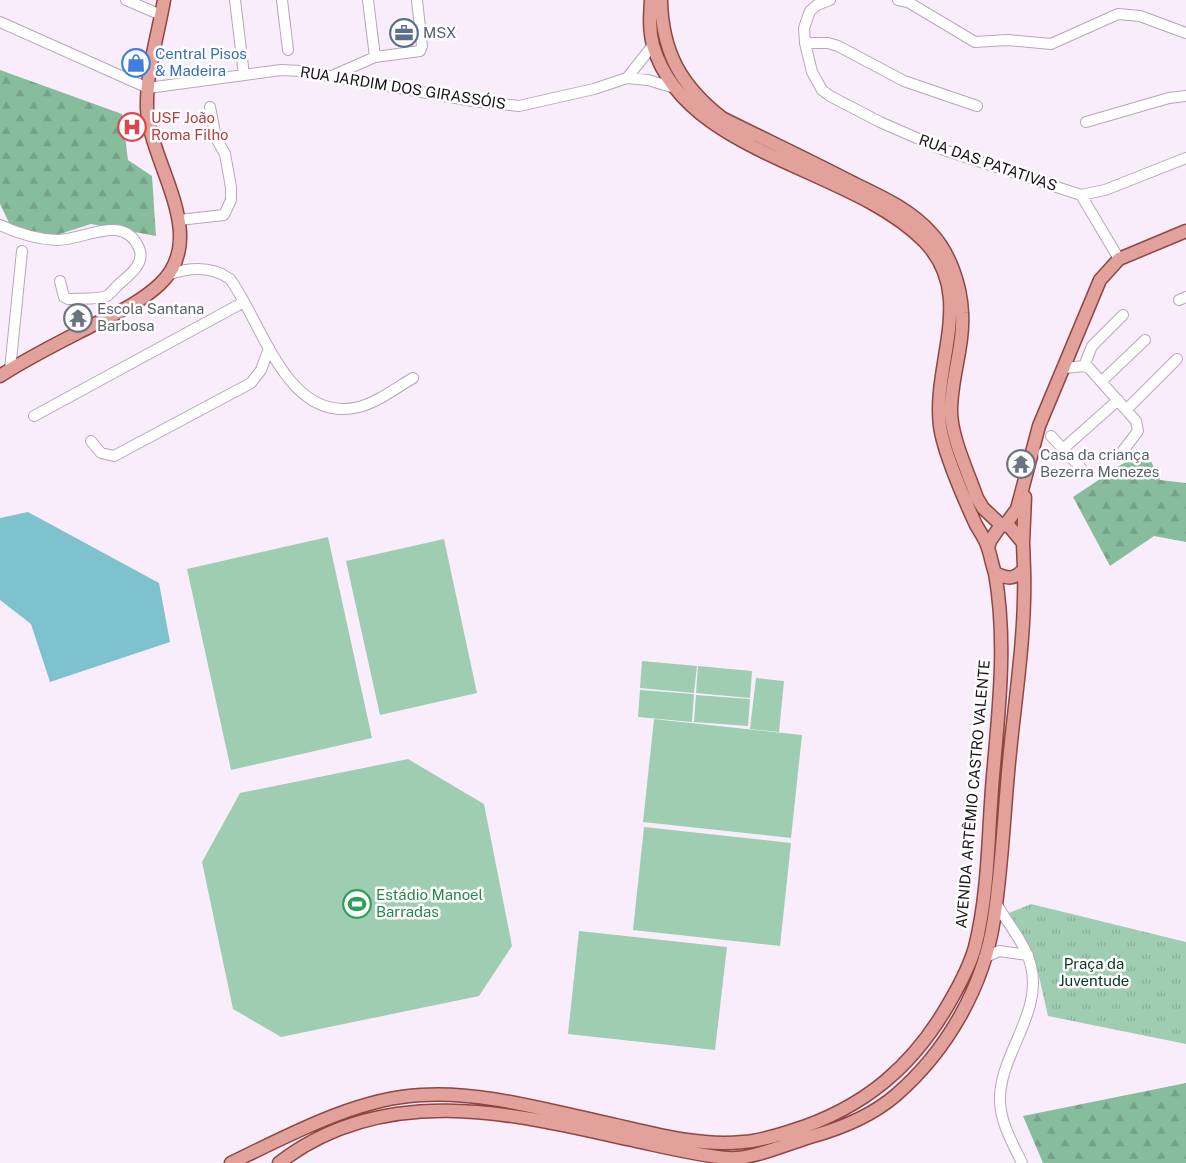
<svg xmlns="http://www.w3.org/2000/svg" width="1186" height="1163" font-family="'Public Sans',sans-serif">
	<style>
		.grass { fill: #9ecdb1 }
		.forest { fill: url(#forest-firs) }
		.park { fill: url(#park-tufts) }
		.water { fill: #7ec2cd }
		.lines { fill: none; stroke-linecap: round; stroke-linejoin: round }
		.minor-casing { stroke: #b8a5bc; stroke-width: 12 }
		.major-casing { stroke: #8f4743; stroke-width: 15 }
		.minor { stroke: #fff; stroke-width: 10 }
		.major { stroke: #e2a29b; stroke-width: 12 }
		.labels { text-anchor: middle; stroke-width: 5; stroke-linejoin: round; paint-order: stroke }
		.service-label { font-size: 15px; fill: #4e5e75; stroke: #fff; text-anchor: start }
		.shop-label { font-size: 15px; fill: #366cbe; stroke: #fff; text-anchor: start }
		.street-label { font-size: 15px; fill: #19121b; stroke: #fff }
		.health-label { font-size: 15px; fill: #be3a42; stroke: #fff; text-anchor: start }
		.worship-label { font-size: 15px; fill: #5b616d; stroke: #fff; text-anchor: start }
		.leisure-label { font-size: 15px; fill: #27864d; stroke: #fff; text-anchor: start }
		.park-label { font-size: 15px; fill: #07331f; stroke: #fff }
	</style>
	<defs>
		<pattern id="forest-firs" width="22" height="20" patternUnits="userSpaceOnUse" patternTransform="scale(1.25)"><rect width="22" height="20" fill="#87bc9d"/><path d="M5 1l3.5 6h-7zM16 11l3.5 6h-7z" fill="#74a187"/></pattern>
		<pattern id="park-tufts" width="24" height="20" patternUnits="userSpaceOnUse" patternTransform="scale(1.25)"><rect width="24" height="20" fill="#9ecdb1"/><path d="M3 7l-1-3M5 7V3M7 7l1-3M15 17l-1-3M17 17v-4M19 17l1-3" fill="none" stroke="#88af98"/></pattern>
	</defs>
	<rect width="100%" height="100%" fill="#f9edfc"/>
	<!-- grass -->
	<path class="grass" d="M328 537 372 738 231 770 187 569Z
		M444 539 477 693 380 715 346 561Z
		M642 661 697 666 694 693 640 688Z
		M698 666 752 671 750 698 696 693Z
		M756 678 784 681 779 732 750 729Z
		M640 690 694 694 692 722 638 717Z
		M696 695 750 699 748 726 694 722Z
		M654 719 802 735 791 838 643 822Z
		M408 759 484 804 512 946 479 996 281 1037 233 1009 202 862 240 793Z
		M644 827 791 843 780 946 633 930Z
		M579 931 727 947 715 1050 568 1034Z"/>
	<!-- forest -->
	<path class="forest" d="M0 70 122 114 128 160 152 176 156 236 91 224 41 240 14 233 0 204Z
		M1145 449 1160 480 1186 483V542L1154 536 1110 566 1073 497Z
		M1186 1083V1163H1043L1023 1116Z"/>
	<!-- park -->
	<path class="park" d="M1031 904 1186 942V1044L1048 1016 1035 959 1009 913Z"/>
	<!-- water -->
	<path class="water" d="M28 512 159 583 170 642 50 682 31 624 0 600V518Z"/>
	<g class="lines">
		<defs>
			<path id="minor" d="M126 0 161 15
				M235 0 244 75
				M282 0 288 50
				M368 0 375 57
				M830 0 817 5 810 11 804 28 805 43 812 72 822 90 830 96 880 122 944 150 1081 195 1119 259
				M898 0 908 2 975 42 1007 40 1051 44 1118 14 1140 16 1186 33
				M0 22 148 88 281 70 301 71 473 101 519 106 594 89 627 78 648 80 675 88
				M805 43H828L838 46 904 81 977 106
				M334 75 375 57 420 51 422 46 417 0
				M627 78 653 45
				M1086 122 1169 98 1186 96
				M1081 195 1105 190 1186 158
				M179 220 224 215 231 200V187L225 154 216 138 210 107
				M0 225C17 233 37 239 56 240 83 241 123 212 139 248 146 264 128 276 118 285 115 288 111 293 107 296 97 300 79 298 68 299L64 297 60 281
				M170 274C191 267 212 266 230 279 262 322 287 425 359 407 378 402 396 388 413 378
				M1179 300 1186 297
				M1084 366 1092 346 1123 315
				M1064 368 1084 366 1089 368 1136 421 1138 431 1122 452
				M10 370 22 251
				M1102 381 1145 340
				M1126 410 1177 359
				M34 416 244 302
				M1051 436 1082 469
				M91 441 101 453 114 456 251 383 261 370 269 348
				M1063 449 1118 400
				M996 903C1007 923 1026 944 1031 966 1043 1014 998 1056 1000 1102 1001 1124 1013 1144 1022 1163
				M984 958 999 951 1028 955"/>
			<path id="major" d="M651 0C650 15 649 30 653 45 684 155 850 166 924 241 977 295 932 363 940 426 943 450 965 501 976 525 980 532 986 540 988 548 991 557 992 565 995 573 1008 579 1014 580 1024 569L1023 543 1009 526 1001 525 990 541 988 548
				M661 0C662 52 681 86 722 118 766 140 811 161 855 184 882 197 911 210 931 233 950 253 961 286 962 313 964 346 951 378 951 411 951 437 968 472 977 498L983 508 1001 525
				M0 376C29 357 62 341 93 325 117 313 141 302 160 284 211 236 149 163 147 108 146 73 158 35 164 0
				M1005 525 1017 509 1039 426 1100 280 1119 259 1186 231
				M1023 543 1025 497
				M231 1163C289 1135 357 1098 421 1095 480 1091 541 1109 598 1121 645 1131 694 1147 743 1142 760 1141 775 1136 791 1131 865 1108 915 1065 952 998 961 982 970 965 975 947 989 892 988 832 993 776 999 708 1007 641 995 573
				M279 1163C383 1083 509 1112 627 1139 661 1146 694 1155 728 1158 751 1160 787 1144 810 1137 839 1129 873 1115 896 1095 947 1051 984 986 994 919 1002 867 1004 814 1009 762 1015 698 1026 634 1024 569"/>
		</defs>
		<!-- minor casing -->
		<use href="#minor" class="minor-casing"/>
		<!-- major casing -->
		<use href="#major" class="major-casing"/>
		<!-- minor -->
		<use href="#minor" class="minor"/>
		<!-- major -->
		<use href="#major" class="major"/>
	</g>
	<!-- icons -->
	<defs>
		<symbol id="office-ring" viewBox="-11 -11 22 22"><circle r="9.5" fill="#fff" stroke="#5c6f8a" stroke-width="1.5"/><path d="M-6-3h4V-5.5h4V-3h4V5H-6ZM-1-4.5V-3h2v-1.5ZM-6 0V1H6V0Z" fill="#5c6f8a"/></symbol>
		<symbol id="shop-ring" viewBox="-11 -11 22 22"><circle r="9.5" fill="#fff" stroke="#3f7fe0" stroke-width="1.5"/><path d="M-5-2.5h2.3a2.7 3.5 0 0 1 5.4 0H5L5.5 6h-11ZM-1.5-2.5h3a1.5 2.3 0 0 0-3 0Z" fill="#3f7fe0"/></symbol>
		<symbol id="hospital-ring" viewBox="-11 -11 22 22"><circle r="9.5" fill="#fff" stroke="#e0444e" stroke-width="1.5"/><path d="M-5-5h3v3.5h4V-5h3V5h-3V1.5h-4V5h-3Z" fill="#e0444e"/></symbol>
		<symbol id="temple-ring" viewBox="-11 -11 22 22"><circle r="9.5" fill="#fff" stroke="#6b7280" stroke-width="1.5"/><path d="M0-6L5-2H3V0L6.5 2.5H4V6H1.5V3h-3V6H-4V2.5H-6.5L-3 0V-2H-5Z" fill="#6b7280"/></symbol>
		<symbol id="stadium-ring" viewBox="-11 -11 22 22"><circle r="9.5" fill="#fff" stroke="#2e9e5b" stroke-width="1.5"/><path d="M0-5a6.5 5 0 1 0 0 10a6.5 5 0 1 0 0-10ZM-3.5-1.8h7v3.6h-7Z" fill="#2e9e5b"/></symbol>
	</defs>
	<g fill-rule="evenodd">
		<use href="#office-ring" x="388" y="17" width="32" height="32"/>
		<use href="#shop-ring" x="120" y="47" width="32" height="32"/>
		<use href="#hospital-ring" x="116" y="111" width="32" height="32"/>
		<use href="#temple-ring" x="62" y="302" width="32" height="32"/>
		<use href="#temple-ring" x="1005" y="448" width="32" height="32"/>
		<use href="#stadium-ring" x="341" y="888" width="32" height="32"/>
	</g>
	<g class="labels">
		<!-- service labels -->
		<g class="service-label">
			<text x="423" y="38">MSX</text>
		</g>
		<!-- shop labels -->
		<g class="shop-label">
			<text x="155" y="59">Central Pisos<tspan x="155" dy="17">&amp; Madeira</tspan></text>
		</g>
		<!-- street labels -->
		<g class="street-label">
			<text transform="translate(403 88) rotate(9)" y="5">RUA JARDIM DOS GIRASSÓIS</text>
			<text transform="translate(988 163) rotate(19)" y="5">RUA DAS PATATIVAS</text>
			<text transform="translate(973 794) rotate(-85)" y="5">AVENIDA ARTÊMIO CASTRO VALENTE</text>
		</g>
		<!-- health labels -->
		<g class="health-label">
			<text x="151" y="123">USF João<tspan x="151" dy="17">Roma Filho</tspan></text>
		</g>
		<!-- worship labels -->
		<g class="worship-label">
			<text x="97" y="314">Escola Santana<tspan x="97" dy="17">Barbosa</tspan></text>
			<text x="1040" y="460">Casa da criança<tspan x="1040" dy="17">Bezerra Menezes</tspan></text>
		</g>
		<!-- leisure labels -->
		<g class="leisure-label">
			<text x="376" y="900">Estádio Manoel<tspan x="376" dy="17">Barradas</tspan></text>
		</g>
		<!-- park labels -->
		<g class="park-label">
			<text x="1094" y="969">Praça da<tspan x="1094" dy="17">Juventude</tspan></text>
		</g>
	</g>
</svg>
